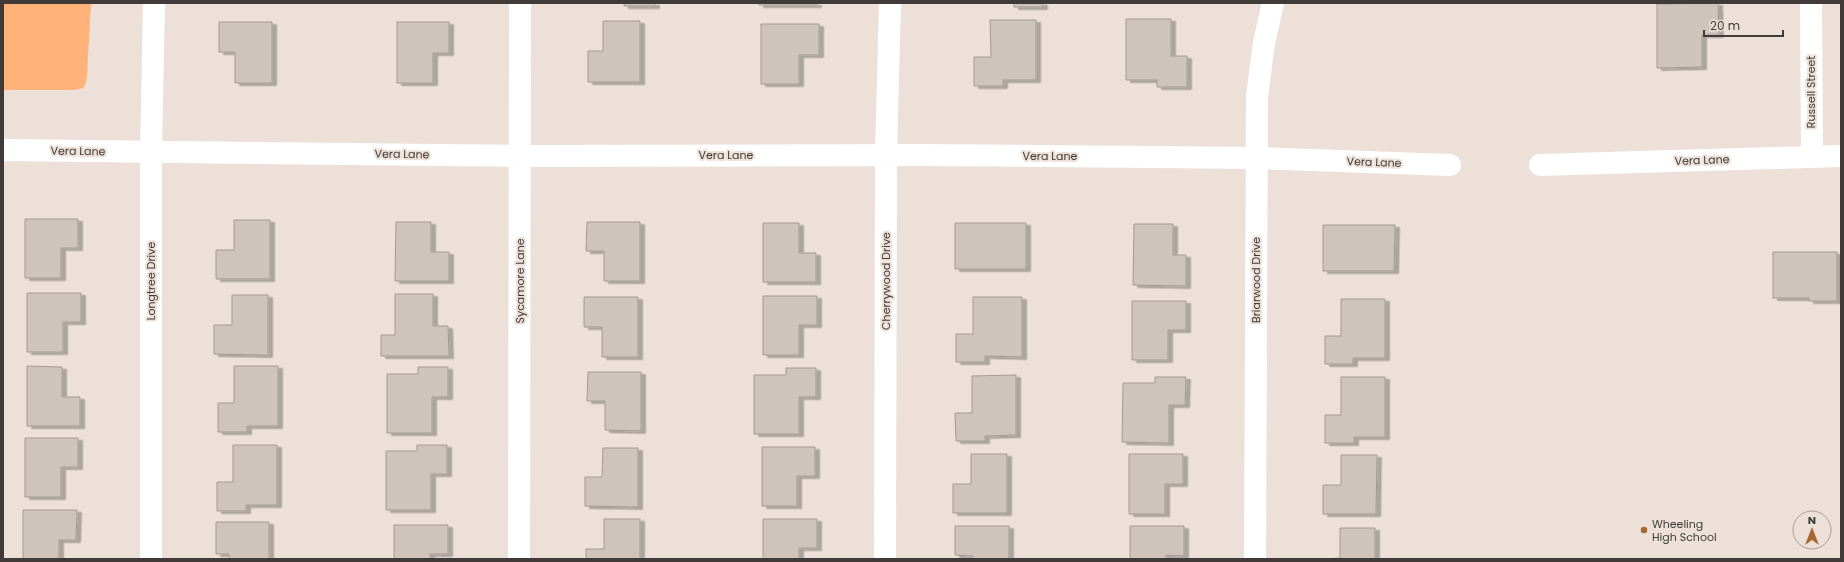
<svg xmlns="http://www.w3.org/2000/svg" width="1844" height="562" font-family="Poppins,sans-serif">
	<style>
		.water { fill: #ffb27a }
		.building { fill: #cfc4bc; stroke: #a49a93; filter: url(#shadow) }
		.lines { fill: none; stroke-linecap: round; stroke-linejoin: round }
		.minor { stroke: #fff; stroke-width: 22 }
		.poi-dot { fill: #a76632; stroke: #ece0d8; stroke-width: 1.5 }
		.labels { text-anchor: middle; stroke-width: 4; stroke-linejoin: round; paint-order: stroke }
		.street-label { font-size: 11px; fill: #403b38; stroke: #ece0d8 }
		.poi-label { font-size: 11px; fill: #403b38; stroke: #ece0d8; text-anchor: start }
	</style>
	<defs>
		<filter id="shadow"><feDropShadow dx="4.5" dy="2.5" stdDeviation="0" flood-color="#0004"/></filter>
	</defs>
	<rect width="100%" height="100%" fill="#ece0d8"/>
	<!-- water -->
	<path class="water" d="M3 3H91L87 75 86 83 83 88 75 90H3Z"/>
	<!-- building -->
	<path class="building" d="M624 3H655V6H624Z
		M759 3H817V5H759Z
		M1014 3H1043V7H1014Z
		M1718 3 1719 35H1702V67L1657 68V4Z
		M1126 19H1171V56H1187V87H1157V80H1126Z
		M990 20H1036V80H1003V86H974V57H991Z
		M603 21H640V82H588V51H603Z
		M219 22H272V83H235V52H219Z
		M397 22H449V53H433V83H397Z
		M761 24H819V55H799V84H761Z
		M25 219H78V248H61V278H25Z
		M234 220H270V279H216V250H234Z
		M396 222H431V252H449V281H395Z
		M587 222H640V281H604V251H586Z
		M763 223H799V253H816V282H763Z
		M955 223H1026V269H955Z
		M1134 224H1173V255H1186V286L1133 285Z
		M1323 225H1395L1394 271H1323Z
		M1773 252H1837V301H1809V298H1773Z
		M27 293H81V322H63V352H27Z
		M395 294H433V326H448L449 356H381V335H395Z
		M232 295H268V355L214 354V325H232Z
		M763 296H817V325H799V355H763Z
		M584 297H638V357H602V327H584Z
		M973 297H1022V357L985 356V362H956V334H973Z
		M1341 299H1385V358H1353V364H1325V336H1341Z
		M1132 301H1186V330H1168V360H1132Z
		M27 366 62 367V397H80V426H27Z
		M234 366H278V426H247V432H218V403H234Z
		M418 367H448V397H432V433H387V374H418Z
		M786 368H816V397H799V434H754V375H786Z
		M588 372H641V431L605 430V401H587Z
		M1016 375V435L985 436V441H956L955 413H972V376Z
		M1155 377H1186L1185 405H1169V443L1122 442 1123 383H1155Z
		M1341 377H1385V437H1354V443H1325V415H1341Z
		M25 438H78V467H61V497H25Z
		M233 445H277V505H246V511H217V482H233Z
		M417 445H447V474H431V510H386V451H417Z
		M762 447H815V476H797V506H762Z
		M603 448H638V507L585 506V477H602Z
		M971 454H1007V513H953V484H971Z
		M1129 454H1183V484H1165V514H1129Z
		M1341 455H1377L1376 514H1323V485H1341Z
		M23 510H77L76 540H59V559H23Z
		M604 519H640V559H586V549H604Z
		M763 519H817V548H799V559H763Z
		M216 522H269V559H229V554H216Z
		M394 525H448V554H430V559H394Z
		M955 526H1009V559H973V556L955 555Z
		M1130 526H1184V556L1166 555V559H1130Z
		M1340 528H1375V559H1322L1340 558Z"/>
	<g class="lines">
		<!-- minor -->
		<path class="minor" d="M1811 3 1812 156
			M3 150 521 156 921 155 1257 158 1450 165
			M1540 165 1841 156
			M151 559V152L154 3
			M519 559 520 3
			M885 559 886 155 890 3
			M1255 559 1257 96 1264 43 1273 3"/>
	</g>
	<!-- markers -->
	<circle class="poi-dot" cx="1644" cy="530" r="4"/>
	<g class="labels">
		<!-- street labels -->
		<g class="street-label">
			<text transform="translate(1811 92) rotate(-90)" y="4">Russell Street</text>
			<text transform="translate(78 151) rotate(1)" y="4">Vera Lane</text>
			<text transform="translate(402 154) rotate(1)" y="4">Vera Lane</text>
			<text x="726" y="159">Vera Lane</text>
			<text x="1050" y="160">Vera Lane</text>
			<text transform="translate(1702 160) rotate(-2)" y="4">Vera Lane</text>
			<text transform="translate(1374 162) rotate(2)" y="4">Vera Lane</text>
			<text transform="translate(1256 280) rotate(-90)" y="4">Briarwood Drive</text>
			<text transform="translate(151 281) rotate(-90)" y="4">Longtree Drive</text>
			<text transform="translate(520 281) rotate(-90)" y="4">Sycamore Lane</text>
			<text transform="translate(886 281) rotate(-90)" y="4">Cherrywood Drive</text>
		</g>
		<!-- poi labels -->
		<g class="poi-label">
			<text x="1652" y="528">Wheeling<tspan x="1652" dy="13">High School</tspan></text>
		</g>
	</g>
	<!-- border -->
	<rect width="1844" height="562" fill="none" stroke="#403b38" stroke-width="8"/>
	<!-- north arrow -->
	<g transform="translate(1812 530)"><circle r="19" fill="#ece0d8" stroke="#a79e98"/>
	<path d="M0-3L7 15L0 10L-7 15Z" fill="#a76632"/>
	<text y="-6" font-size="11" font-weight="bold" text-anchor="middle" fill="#403b38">N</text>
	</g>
	<!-- scale -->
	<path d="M1704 30v6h79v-6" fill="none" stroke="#403b38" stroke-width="2"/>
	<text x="1710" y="30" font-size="12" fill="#403b38" stroke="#ece0d8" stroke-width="3" paint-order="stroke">20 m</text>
</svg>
